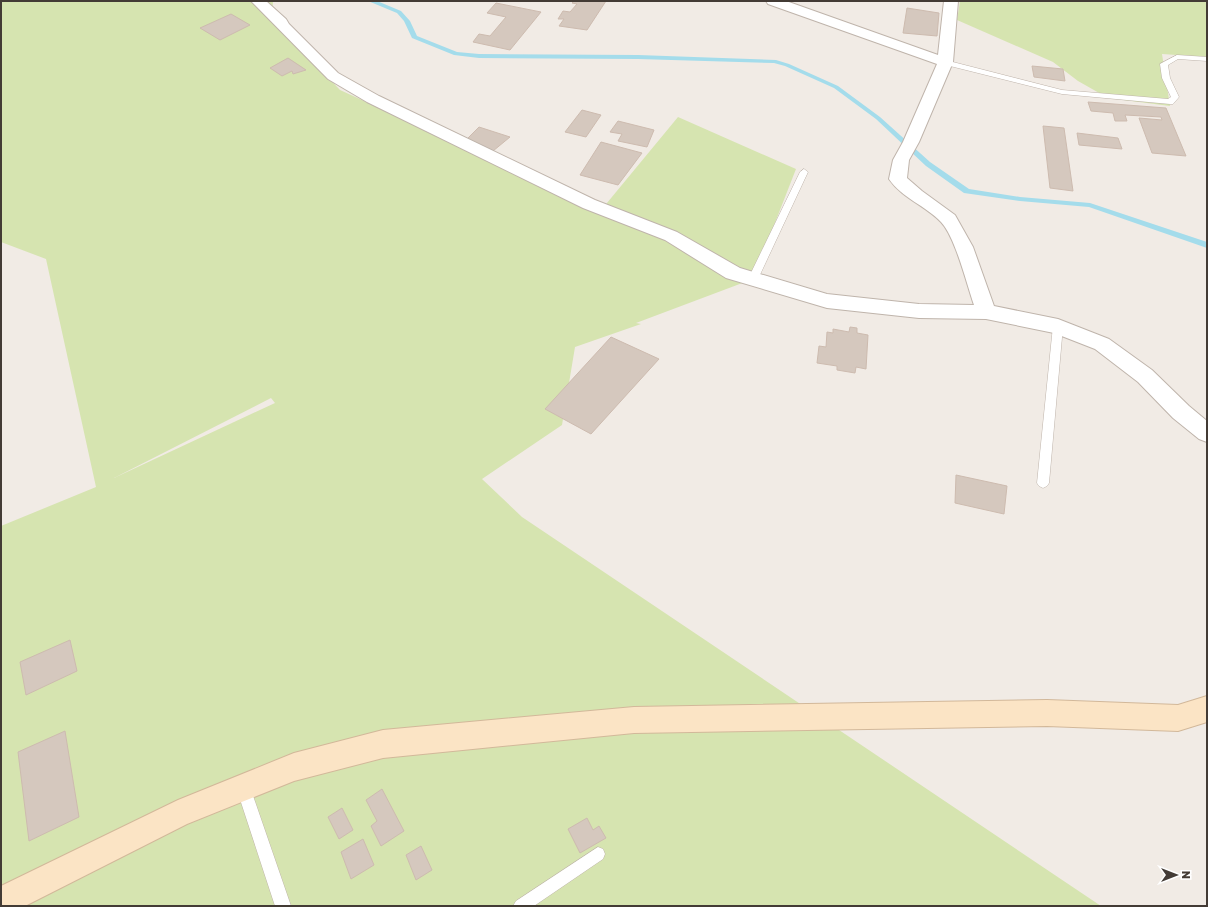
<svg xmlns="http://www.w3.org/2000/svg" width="1208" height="907" font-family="'Golos Text',sans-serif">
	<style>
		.green { fill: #d6e4b0; fill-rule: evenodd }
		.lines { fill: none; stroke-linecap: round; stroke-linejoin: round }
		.stream { fill: #a4dceb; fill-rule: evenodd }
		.building { fill: #d5c8be; stroke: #cdbbaf }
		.lane-casing { stroke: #bfb4ab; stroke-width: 1 }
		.street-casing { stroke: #bfb4ab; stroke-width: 2 }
		.secondary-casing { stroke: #d2b89a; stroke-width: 2 }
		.lane { fill: #fff; fill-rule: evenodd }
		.street { fill: #fff; fill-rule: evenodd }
		.secondary { fill: #fbe4c5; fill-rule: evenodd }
	</style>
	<rect width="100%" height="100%" fill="#f1ebe5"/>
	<!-- green -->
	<path class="green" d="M1 1H273L272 18 340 90 602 209 678 117 796 169 753 279 636 323 641 324 575 347 562 425 482 479 522 517 1101 906H1V526L96 487 46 259 1 242ZM271 398 275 403 114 478Z
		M960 1H1207V57L1162 54 1170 106 1108 98 1078 81 1053 62 957 20Z"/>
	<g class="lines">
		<!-- stream -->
		<path class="stream" d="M368 1H377L401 11 410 21 417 36 457 52 479 54 638 55 776 60 789 64 838 86 880 117 930 162 969 189 1020 197 1090 203 1207 242V248L1089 207 1020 201 964 193 926 166 876 119 834 88 785 66 774 63 638 59 479 58 454 55 412 38 404 21 397 13Z"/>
	</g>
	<!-- building -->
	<path class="building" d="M574 1H606L587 30 559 26 564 19H558L563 11 570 12 577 4 572 3Z
		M496 3 541 12 510 50 473 42 479 34 490 36 506 17 487 13Z
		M907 8 939 13 937 36 903 33Z
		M231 14 250 25 220 40 200 28Z
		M288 58 306 70 293 74 292 71 282 76 270 68Z
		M1032 66 1063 69 1065 81 1034 77Z
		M1088 102 1166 108 1186 156 1152 153 1139 118 1162 120 1161 117 1125 115 1127 121H1115L1113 113 1091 111Z
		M582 110 601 115 586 137 565 132Z
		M618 121 654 130 647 147 618 141 622 134 610 132Z
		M1043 126 1064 128 1073 191 1050 188Z
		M479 127 510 137 493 151 467 139Z
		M1077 133 1118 138 1122 149 1079 145Z
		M601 142 642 153 618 185 580 175Z
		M850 327 857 328V333L868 335 866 369 856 367 855 373 837 370V366L817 363 819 346 826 347 827 332 833 333V329L849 332Z
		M611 337 659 359 591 434 545 409Z
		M956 475 1007 486 1004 514 955 503Z
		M70 640 77 671 26 695 20 662Z
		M65 731 79 817 29 841 18 752Z
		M382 789 404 831 381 846 371 826 377 821 366 800Z
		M342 808 353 830 339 839 328 817Z
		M587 818 593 830 599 826 606 838 580 853 568 829Z
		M363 839 374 865 351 879 341 852Z
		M421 846 432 870 416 880 406 855Z"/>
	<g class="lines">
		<defs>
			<path id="lane" d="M1177 55 1207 57V61L1178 59 1168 65 1170 78 1179 97 1173 104H1170L1062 94 942 64 941 62 945 60 1062 90 1168 99 1171 97 1162 78 1160 64Z
				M804 169 808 172 758 279 753 282 750 281 748 279 800 172Z
				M1058 322 1061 323 1063 326 1049 483 1047 486 1043 488 1039 486 1037 483 1053 326 1055 323Z
				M243 780 248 782 250 787 291 906H275L236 787 238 782Z
				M598 847 603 849 605 854 603 859 534 906H513L516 901Z"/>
			<path id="street" d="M251 1H266L286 19 289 24 338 73 379 96 595 200 677 232 740 268 827 294 919 304 974 305C967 285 955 236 941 222 926 206 902 198 889 179L893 160 903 142 937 64 768 4 766 1H786L938 55 944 1H958L953 62 919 142 909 160 907 178 922 191 955 215 973 247 994 306 1058 319 1109 339 1152 370 1189 406 1207 421V442L1199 439 1173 418 1138 382 1095 349 1054 333 986 319 919 318 827 308 726 278 665 240 583 208 367 102 328 79Z"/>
			<path id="secondary" d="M1207 696V722L1178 731 1047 726 634 733 383 758 294 781 187 824 25 906H1V886L178 800 294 753 383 730 634 707 1047 700 1178 705Z"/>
		</defs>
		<!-- lane casing -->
		<use href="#lane" class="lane-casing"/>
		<!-- street casing -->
		<use href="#street" class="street-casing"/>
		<!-- secondary casing -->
		<use href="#secondary" class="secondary-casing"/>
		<!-- lane -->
		<use href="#lane" class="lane"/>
		<!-- street -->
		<use href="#street" class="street"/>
		<!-- secondary -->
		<use href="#secondary" class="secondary"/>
	</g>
	<!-- border -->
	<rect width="1208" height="907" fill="none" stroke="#433b35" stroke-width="4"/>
	<!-- north arrow -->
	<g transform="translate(1176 875) rotate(90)" stroke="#ffffff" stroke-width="3" paint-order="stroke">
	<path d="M0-3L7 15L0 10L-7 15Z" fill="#433b35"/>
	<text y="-6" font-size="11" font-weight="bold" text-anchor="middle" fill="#433b35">N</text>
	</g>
</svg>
